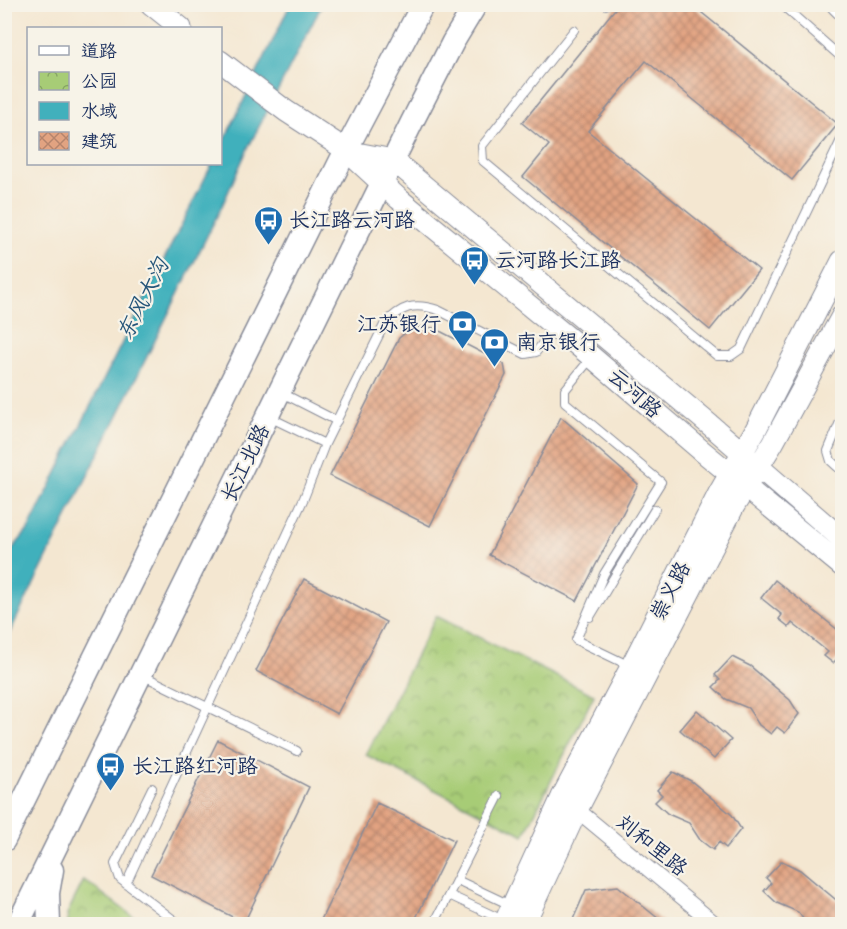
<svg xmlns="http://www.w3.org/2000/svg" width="847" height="929" font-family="Dekko,'LXGW WenKai TC',sans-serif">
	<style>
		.park { fill: url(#park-crowns); stroke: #617e6a; stroke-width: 1.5 }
		.water { fill: #41b0bc; stroke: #2e708d; stroke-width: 1.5 }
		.building { fill: url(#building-cross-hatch) }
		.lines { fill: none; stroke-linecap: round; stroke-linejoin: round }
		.lane-casing { stroke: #888b98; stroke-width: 10 }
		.street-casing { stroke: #888b98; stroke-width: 17 }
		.secondary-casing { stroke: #888b98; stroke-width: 23 }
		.primary-casing { stroke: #888b98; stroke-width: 25 }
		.lane { stroke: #fff; stroke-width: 8 }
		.street { stroke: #fff; stroke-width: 15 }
		.secondary { stroke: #fff; stroke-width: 21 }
		.primary { stroke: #fff; stroke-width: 22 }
		.labels { text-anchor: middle; stroke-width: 4.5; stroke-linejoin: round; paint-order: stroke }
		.poi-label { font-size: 21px; fill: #1b2f5e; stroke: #f7f3e8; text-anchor: start }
		.street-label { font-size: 21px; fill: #1b2f5e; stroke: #f7f3e8 }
		.water-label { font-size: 22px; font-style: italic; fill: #26567a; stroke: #f7f3e8 }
	</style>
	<defs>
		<pattern id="park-crowns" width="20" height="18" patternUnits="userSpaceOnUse" patternTransform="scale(1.5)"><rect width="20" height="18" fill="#a7cc76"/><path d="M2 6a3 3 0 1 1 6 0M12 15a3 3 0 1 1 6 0" fill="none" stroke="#87a664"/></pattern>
		<pattern id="building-cross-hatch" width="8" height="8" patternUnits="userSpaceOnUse" patternTransform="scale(1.5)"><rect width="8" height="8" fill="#e2a381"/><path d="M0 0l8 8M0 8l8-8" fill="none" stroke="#b6856d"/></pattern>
	</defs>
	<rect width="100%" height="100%" fill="#f7f3e8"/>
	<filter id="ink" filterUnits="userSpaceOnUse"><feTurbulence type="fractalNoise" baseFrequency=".0167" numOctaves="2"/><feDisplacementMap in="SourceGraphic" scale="12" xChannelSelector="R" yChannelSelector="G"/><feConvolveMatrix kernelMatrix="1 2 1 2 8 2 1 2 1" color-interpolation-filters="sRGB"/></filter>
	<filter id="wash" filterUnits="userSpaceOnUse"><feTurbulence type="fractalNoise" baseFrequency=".008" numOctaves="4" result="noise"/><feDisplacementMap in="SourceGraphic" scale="24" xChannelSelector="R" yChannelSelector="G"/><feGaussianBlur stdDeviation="1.35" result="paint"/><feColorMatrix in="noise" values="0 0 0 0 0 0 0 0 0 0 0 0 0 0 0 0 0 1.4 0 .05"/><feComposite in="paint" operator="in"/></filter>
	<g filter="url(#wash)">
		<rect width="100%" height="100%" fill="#f4e7d1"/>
		<!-- park -->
		<path class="park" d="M436 616 594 695 524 835 366 755Z
			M84 880 143 924H68L67 914Z"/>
		<!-- water -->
		<path class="water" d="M290 5H322L247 150 222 206 5 642V558L28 530 212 164H220L221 147Z"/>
		<g id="blocks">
			<!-- building -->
			<path class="building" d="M619 4H691L838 124 792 180 646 61 588 131 759 270 710 330 523 177 549 145 522 123Z
				M421 327 434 328 504 364 506 375 430 526 330 476 399 338 409 330Z
				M561 417 638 484 577 601 489 555Z
				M304 579 386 622 337 714 256 671Z
				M775 580 843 634V664L837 659 833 663 824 656 828 652 792 623 789 627 779 619 782 615 761 598Z
				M732 657 750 666 790 700 799 714 785 733 777 727 771 734 759 725 748 708 726 699 713 687 720 680 715 675Z
				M697 710 731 740 714 759 680 730Z
				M218 740 309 787 244 923 151 875Z
				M673 772 691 781 732 815 741 829 726 848 719 842 713 850 700 840 689 823 668 814 655 802 662 795 657 790Z
				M377 803 454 840 413 924H319Z
				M782 861 800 870 841 904 843 907V924H807L798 912 777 903 764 891 771 883 766 878Z
				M618 886 665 924H571L586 890Z"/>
		</g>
	</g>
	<g filter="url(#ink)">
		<use href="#blocks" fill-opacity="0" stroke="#888b98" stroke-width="1.5"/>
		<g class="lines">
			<defs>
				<path id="lane" d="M781 4 842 58
					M606 5V4
					M574 30 482 146 483 161 717 356H731L741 349 842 138
					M282 393 337 421
					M269 417 325 444
					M842 417 828 451 831 461 842 471
					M590 617 655 509
					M578 637 576 640 630 666
					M576 640 604 574 661 482 565 402V390L591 358
					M142 675 297 751
					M152 788 115 864 120 879 179 924
					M457 880 510 905
					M126 884 304 498 325 444 384 325C401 306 414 302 438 310L525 354 536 352 555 327
					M449 895 505 921
					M434 924 499 796"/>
				<path id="street" d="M570 804 715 924"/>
				<path id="secondary" d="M151 4 181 28
					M837 4 842 9
					M220 61 286 111 346 150 399 199 592 357 702 451 842 566
					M346 151 393 160 716 430 842 539
					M504 924 562 797 631 667 719 493 756 429 842 261
					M524 924 577 810 734 506 773 443 842 316"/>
				<path id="primary" d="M4 840 346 150 423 4
					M18 924 412 122 453 42 476 4
					M49 924 48 893 52 870"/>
			</defs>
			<!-- lane casing -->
			<use href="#lane" class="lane-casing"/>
			<!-- street casing -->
			<use href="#street" class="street-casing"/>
			<!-- secondary casing -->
			<use href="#secondary" class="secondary-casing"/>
			<!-- primary casing -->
			<use href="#primary" class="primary-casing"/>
			<!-- lane -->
			<use href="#lane" class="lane"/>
			<!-- street -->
			<use href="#street" class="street"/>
			<!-- secondary -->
			<use href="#secondary" class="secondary"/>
			<!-- primary -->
			<use href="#primary" class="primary"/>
		</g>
	</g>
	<!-- icons -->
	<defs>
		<symbol id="bus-pin" viewBox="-11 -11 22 30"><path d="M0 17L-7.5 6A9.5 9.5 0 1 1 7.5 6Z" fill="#1f6fb2" stroke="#f7f3e8"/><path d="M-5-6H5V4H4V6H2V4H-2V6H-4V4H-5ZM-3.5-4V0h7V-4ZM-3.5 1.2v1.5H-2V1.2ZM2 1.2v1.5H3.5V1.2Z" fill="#fff"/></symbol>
		<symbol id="bank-pin" viewBox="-11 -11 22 30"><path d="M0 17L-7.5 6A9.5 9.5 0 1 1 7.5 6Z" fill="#1f6fb2" stroke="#f7f3e8"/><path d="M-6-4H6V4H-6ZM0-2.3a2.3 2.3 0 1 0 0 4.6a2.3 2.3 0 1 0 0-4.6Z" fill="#fff"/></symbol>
	</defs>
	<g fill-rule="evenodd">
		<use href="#bus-pin" x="252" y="204" width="33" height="45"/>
		<use href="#bus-pin" x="458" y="244" width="33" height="45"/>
		<use href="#bank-pin" x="446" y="308" width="33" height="45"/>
		<use href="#bank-pin" x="478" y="326" width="33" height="45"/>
		<use href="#bus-pin" x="94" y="750" width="33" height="45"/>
	</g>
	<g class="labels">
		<!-- poi labels -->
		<g class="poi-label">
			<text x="289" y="227">长江路云河路</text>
			<text x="495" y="267">云河路长江路</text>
			<text x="441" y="331" text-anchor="end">江苏银行</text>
			<text x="516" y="349">南京银行</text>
			<text x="132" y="773">长江路红河路</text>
		</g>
		<!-- street labels -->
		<g class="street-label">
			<text transform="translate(635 393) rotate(41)" y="7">云河路</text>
			<text transform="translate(245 463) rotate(-64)" y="7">长江北路</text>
			<text transform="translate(670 591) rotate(-63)" y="7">崇义路</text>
			<text transform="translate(652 845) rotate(39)" y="7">刘和里路</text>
		</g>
		<!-- water labels -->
		<g class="water-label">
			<text transform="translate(142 299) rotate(-63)" y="8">东风大沟</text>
		</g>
	</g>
	<!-- margin -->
	<rect width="847" height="929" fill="none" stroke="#f7f3e8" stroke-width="24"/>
	<!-- legend -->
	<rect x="27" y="27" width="195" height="138" fill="#f7f3e8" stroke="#9fa5b1" stroke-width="1.5"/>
	<rect x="39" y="46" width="30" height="9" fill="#ffffff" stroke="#9fa5b1" stroke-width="1.5"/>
	<text x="81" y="57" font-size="18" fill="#1b2f5e">道路</text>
	<rect x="39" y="72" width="30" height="18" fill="url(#park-crowns)" stroke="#9fa5b1" stroke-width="1.5"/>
	<text x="81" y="87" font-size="18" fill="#1b2f5e">公园</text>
	<rect x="39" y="102" width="30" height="18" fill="#41b0bc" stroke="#9fa5b1" stroke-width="1.5"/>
	<text x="81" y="117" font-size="18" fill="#1b2f5e">水域</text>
	<rect x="39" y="132" width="30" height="18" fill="url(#building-cross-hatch)" stroke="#9fa5b1" stroke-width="1.5"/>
	<text x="81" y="147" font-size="18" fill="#1b2f5e">建筑</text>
</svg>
